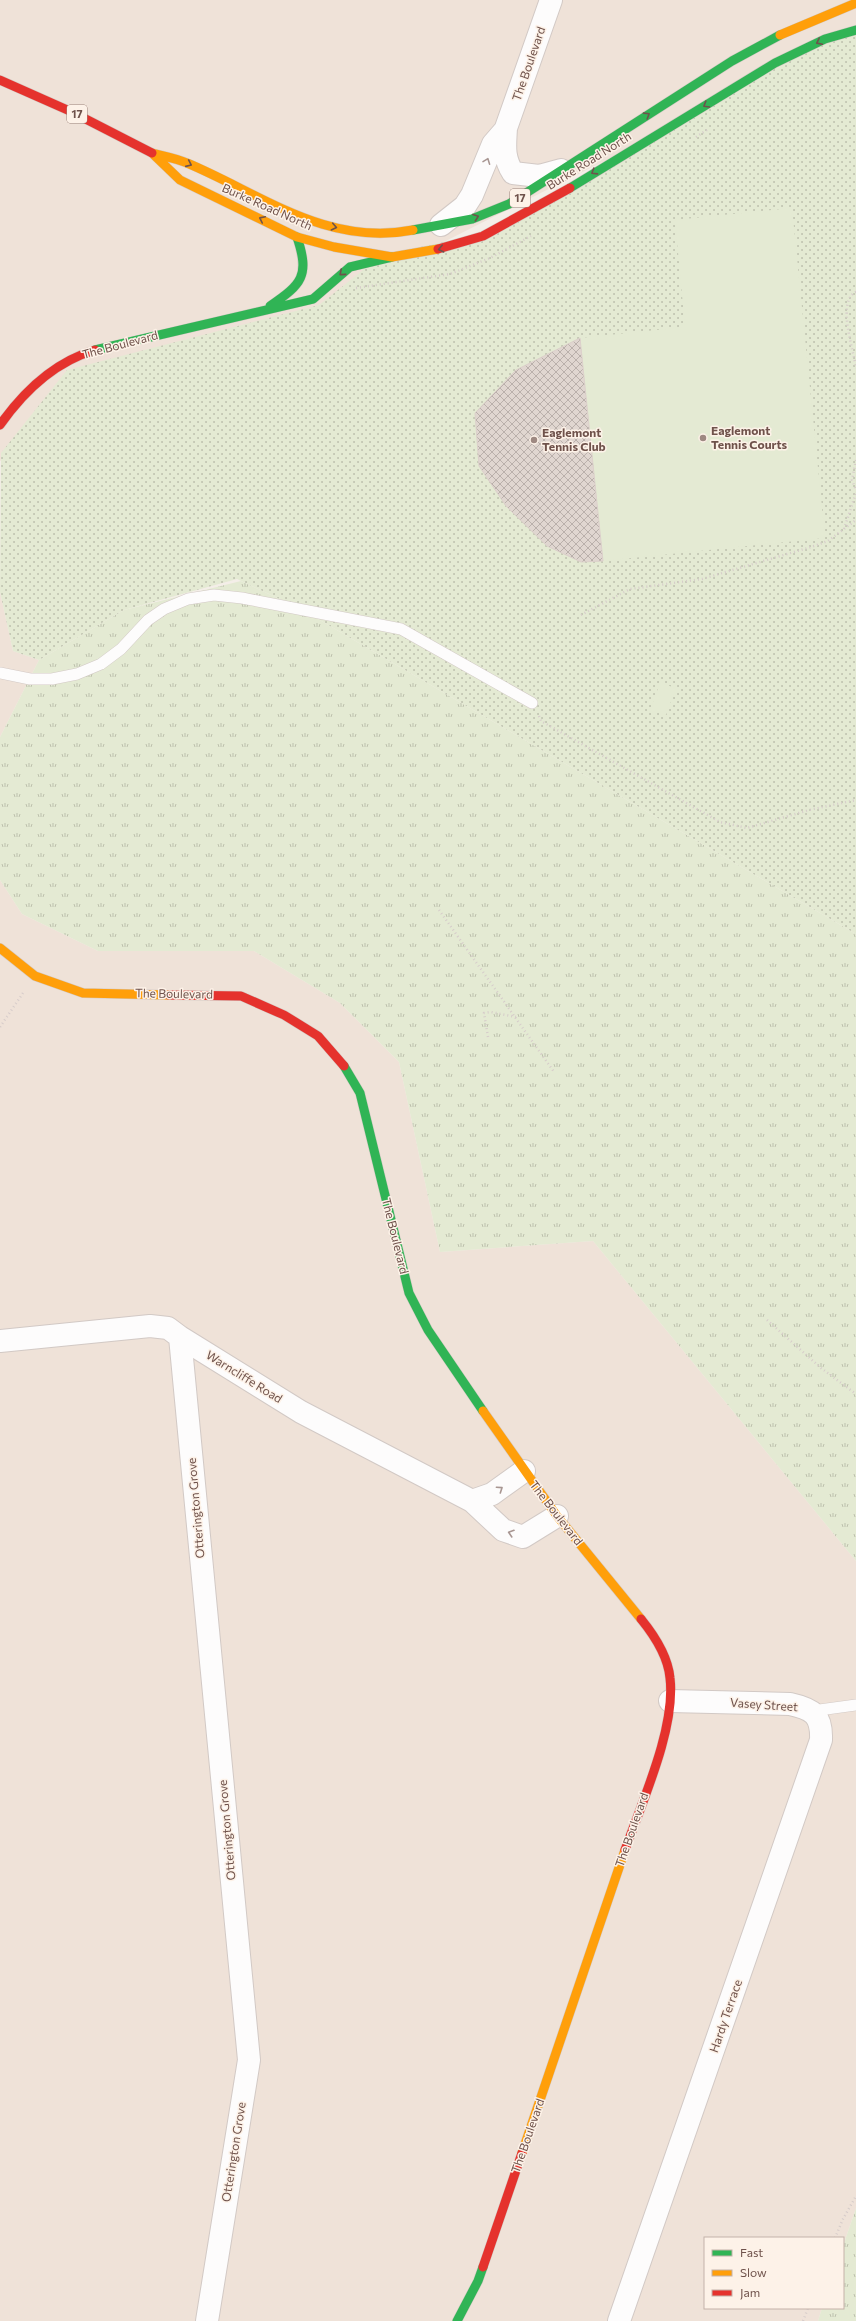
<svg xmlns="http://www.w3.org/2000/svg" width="856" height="2321" font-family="Commissioner,sans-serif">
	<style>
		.residential { fill: #efe2d8 }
		.grass { fill: url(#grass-tufts) }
		.park { fill: url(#park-dots) }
		.pitch { fill: #e4ead3 }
		.building { fill: url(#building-cross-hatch); stroke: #dcd0cb }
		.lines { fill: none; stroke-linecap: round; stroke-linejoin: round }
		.lane-casing { stroke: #d2c9c5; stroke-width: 12 }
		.street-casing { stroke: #d2c9c5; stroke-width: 24 }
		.fast-casing { stroke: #d3c9c4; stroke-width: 10 }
		.slow-casing { stroke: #d3c9c4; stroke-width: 10 }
		.jam-casing { stroke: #d3c9c4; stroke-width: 10 }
		.path { stroke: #d6ccca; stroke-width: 2.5; stroke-dasharray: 1 3; stroke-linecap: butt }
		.lane { stroke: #fdfcfc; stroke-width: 11 }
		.street { stroke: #fdfcfc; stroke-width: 22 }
		.fast { stroke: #30b455; stroke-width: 9 }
		.slow { stroke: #ff9f0a; stroke-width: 9 }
		.jam { stroke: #e5322d; stroke-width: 9 }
		.oneway { stroke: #6f524b }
		.oneway2 { stroke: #a89692 }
		.poi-dot { fill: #9e8982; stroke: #fdf2e8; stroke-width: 1.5 }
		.labels { text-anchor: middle; stroke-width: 3; stroke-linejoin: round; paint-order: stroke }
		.shield { fill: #fdf2e8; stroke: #9a827a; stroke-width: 1 }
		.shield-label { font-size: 11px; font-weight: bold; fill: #6f524b }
		.street-label { font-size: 12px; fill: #6f524b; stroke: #fdf2e8 }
		.poi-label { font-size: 12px; font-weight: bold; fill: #6f524b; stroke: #fdf2e8; text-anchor: start }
	</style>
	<defs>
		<pattern id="grass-tufts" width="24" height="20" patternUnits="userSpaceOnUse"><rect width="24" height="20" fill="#e4ead3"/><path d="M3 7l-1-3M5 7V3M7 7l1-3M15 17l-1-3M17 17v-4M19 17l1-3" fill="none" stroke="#bdc0ad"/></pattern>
		<pattern id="park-dots" width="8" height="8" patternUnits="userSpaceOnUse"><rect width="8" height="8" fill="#e4ead3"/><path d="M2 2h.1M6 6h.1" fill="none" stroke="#bdc0ad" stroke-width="1.8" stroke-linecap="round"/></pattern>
		<pattern id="building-cross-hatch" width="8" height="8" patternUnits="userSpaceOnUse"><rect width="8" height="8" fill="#e0d6d0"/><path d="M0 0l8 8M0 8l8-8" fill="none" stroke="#bab0ab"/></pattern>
	</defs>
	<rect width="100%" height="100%" fill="#f4eee8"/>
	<!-- residential -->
	<path class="residential" d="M0 0H856V34L319 305 0 461Z
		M0 592 13 651 39 660 0 737Z
		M0 880 22 914 98 951H254L340 1003 399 1062 440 1252 593 1241 856 1561V2208L843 2246V2238H705V2308H822L818 2321H0Z"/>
	<!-- grass -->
	<path class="grass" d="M241 581 301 609 856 934V1561L593 1241 440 1252 399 1062 340 1003 254 951H98L22 914 0 880V737L39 660 124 610Z
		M856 2208V2321H818L822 2308H843V2246Z"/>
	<!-- park -->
	<path class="park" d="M856 34V934L301 609 237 579 124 610 39 660 13 651 0 592 1 453 67 370 319 305 382 255 500 230 805 50Z"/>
	<!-- pitch -->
	<path class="pitch" d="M792 208 825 538 603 561 580 338 685 327 675 220Z
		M660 683 676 688 666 715 650 710Z"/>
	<!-- building -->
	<path class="building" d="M580 338 603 561 581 562 547 546 506 506 479 466 475 413 516 370Z"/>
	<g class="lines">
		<defs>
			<path id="lane" d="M0 673 30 679H52L77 674 101 664 121 649 148 620 164 609 188 599 214 595 242 598 401 629 532 703
				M812 1711 856 1705"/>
			<path id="street" d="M551 0 506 128C505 146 503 157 513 173L539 176 561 170
				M441 225 465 206 472 195 493 144 506 129
				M180 1337 249 2060 207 2321
				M0 1341 150 1326 168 1328 180 1337 301 1412 472 1501 503 1530 523 1537 557 1516
				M472 1501 492 1494 524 1471
				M619 2321 821 1740C822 1715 813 1709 790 1704L670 1701"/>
			<path id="fast" d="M570 188 775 63 825 39 856 30
				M413 230 472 219 509 204 732 61 780 35
				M270 306C302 284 310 276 297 237
				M95 350 313 299 350 267 392 257
				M344 1066 360 1093 409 1293 428 1330 483 1411
				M457 2321 478 2281 483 2267"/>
			<path id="slow" d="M780 35 856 3
				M152 153C163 156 176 158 187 163 261 194 327 247 413 230
				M154 155 180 180 297 237 334 247 392 257 438 249
				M0 948 35 976 83 993 169 995
				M483 1411 557 1516 641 1619
				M522 2153 625 1850"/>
			<path id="jam" d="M0 80 72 112 152 153
				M438 249 483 236 570 188
				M0 425C24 391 54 362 95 350
				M169 995 241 996 284 1015 318 1036 344 1066
				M625 1850C642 1802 676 1728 670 1678 668 1656 654 1635 641 1619
				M483 2267 522 2153"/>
		</defs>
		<!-- lane casing -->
		<use href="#lane" class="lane-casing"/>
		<!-- street casing -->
		<use href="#street" class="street-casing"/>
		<!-- fast casing -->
		<use href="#fast" class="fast-casing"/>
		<!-- slow casing -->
		<use href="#slow" class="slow-casing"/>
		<!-- jam casing -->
		<use href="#jam" class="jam-casing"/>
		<!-- path -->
		<path class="path" d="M696 137 707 130
			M356 288 450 274 490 258 531 236
			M856 292C836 301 854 351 856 368
			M856 460 852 480 856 490
			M844 529 856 493
			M581 615 630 589 702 579 811 547 828 541 856 520
			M539 716 541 721 720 822 747 828 809 810 856 800
			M439 910 554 1072
			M0 1027 23 993
			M488 1037 484 1013 491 1012 516 1017
			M767 1320 821 1368 856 1394
			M835 2238 843 2219 856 2196
			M803 2321 808 2308"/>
		<!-- lane -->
		<use href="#lane" class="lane"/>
		<!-- street -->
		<use href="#street" class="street"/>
		<!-- fast -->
		<use href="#fast" class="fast"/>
		<!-- slow -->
		<use href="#slow" class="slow"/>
		<!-- jam -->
		<use href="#jam" class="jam"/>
	</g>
	<!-- one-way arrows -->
	<defs><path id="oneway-chevron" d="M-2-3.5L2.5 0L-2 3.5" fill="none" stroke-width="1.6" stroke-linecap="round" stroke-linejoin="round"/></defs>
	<g class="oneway">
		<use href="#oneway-chevron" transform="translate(819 42) rotate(154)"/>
		<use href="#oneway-chevron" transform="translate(706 105) rotate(149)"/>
		<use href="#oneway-chevron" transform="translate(647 115) rotate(-32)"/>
		<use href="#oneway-chevron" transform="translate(189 164) rotate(24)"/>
		<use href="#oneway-chevron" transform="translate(594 172) rotate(148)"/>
		<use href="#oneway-chevron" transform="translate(476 217) rotate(-20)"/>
		<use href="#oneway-chevron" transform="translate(262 219) rotate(-154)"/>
		<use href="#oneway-chevron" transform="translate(334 227) rotate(12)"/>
		<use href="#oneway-chevron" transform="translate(441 249) rotate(167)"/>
		<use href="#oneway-chevron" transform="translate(342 273) rotate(140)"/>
	</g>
	<g class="oneway2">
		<use href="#oneway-chevron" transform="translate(487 161) rotate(-69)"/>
		<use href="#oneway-chevron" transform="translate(500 1489) rotate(-34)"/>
		<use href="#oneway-chevron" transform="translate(511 1533) rotate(-162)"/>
	</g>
	<!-- markers -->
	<g class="poi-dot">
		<circle cx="703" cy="438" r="4"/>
		<circle cx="534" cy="440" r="4"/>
	</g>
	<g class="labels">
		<!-- shield labels -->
		<g class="shield">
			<rect x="67" y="105" width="20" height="18" rx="3"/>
			<rect x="510" y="189" width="20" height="18" rx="3"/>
		</g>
		<g class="shield-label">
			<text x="77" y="118">17</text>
			<text x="520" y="202">17</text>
		</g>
		<!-- street labels -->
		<g class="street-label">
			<text transform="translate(529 64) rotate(-71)" y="4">The Boulevard</text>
			<text transform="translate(589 161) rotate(-32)" y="4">Burke Road North</text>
			<text transform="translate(267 207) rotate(24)" y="4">Burke Road North</text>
			<text transform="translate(120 345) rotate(-15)" y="4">The Boulevard</text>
			<text transform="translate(174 994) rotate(1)" y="4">The Boulevard</text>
			<text transform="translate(395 1236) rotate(76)" y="4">The Boulevard</text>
			<text transform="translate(244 1377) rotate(32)" y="4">Warncliffe Road</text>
			<text transform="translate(196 1508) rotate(-95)" y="4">Otterington Grove</text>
			<text transform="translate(556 1513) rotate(52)" y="4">The Boulevard</text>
			<text transform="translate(764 1705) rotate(4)" y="4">Vasey Street</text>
			<text transform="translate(227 1830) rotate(-95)" y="4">Otterington Grove</text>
			<text transform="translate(632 1830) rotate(-71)" y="4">The Boulevard</text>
			<text transform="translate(726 2016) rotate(-71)" y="4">Hardy Terrace</text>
			<text transform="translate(528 2136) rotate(-71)" y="4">The Boulevard</text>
			<text transform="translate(234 2152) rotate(-81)" y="4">Otterington Grove</text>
		</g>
		<!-- poi labels -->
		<g class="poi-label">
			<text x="711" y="435">Eaglemont<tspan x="711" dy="14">Tennis Courts</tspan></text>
			<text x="542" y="437">Eaglemont<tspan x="542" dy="14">Tennis Club</tspan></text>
		</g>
	</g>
	<!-- legend -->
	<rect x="704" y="2237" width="140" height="72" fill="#fdf2e8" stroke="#c4b2a9"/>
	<rect x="712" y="2250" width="20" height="6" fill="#30b455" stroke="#c4b2a9"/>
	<text x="740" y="2257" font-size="12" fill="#6f524b">Fast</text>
	<rect x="712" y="2270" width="20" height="6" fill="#ff9f0a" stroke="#c4b2a9"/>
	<text x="740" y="2277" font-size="12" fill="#6f524b">Slow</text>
	<rect x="712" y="2290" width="20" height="6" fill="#e5322d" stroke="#c4b2a9"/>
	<text x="740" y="2297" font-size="12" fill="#6f524b">Jam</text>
</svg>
